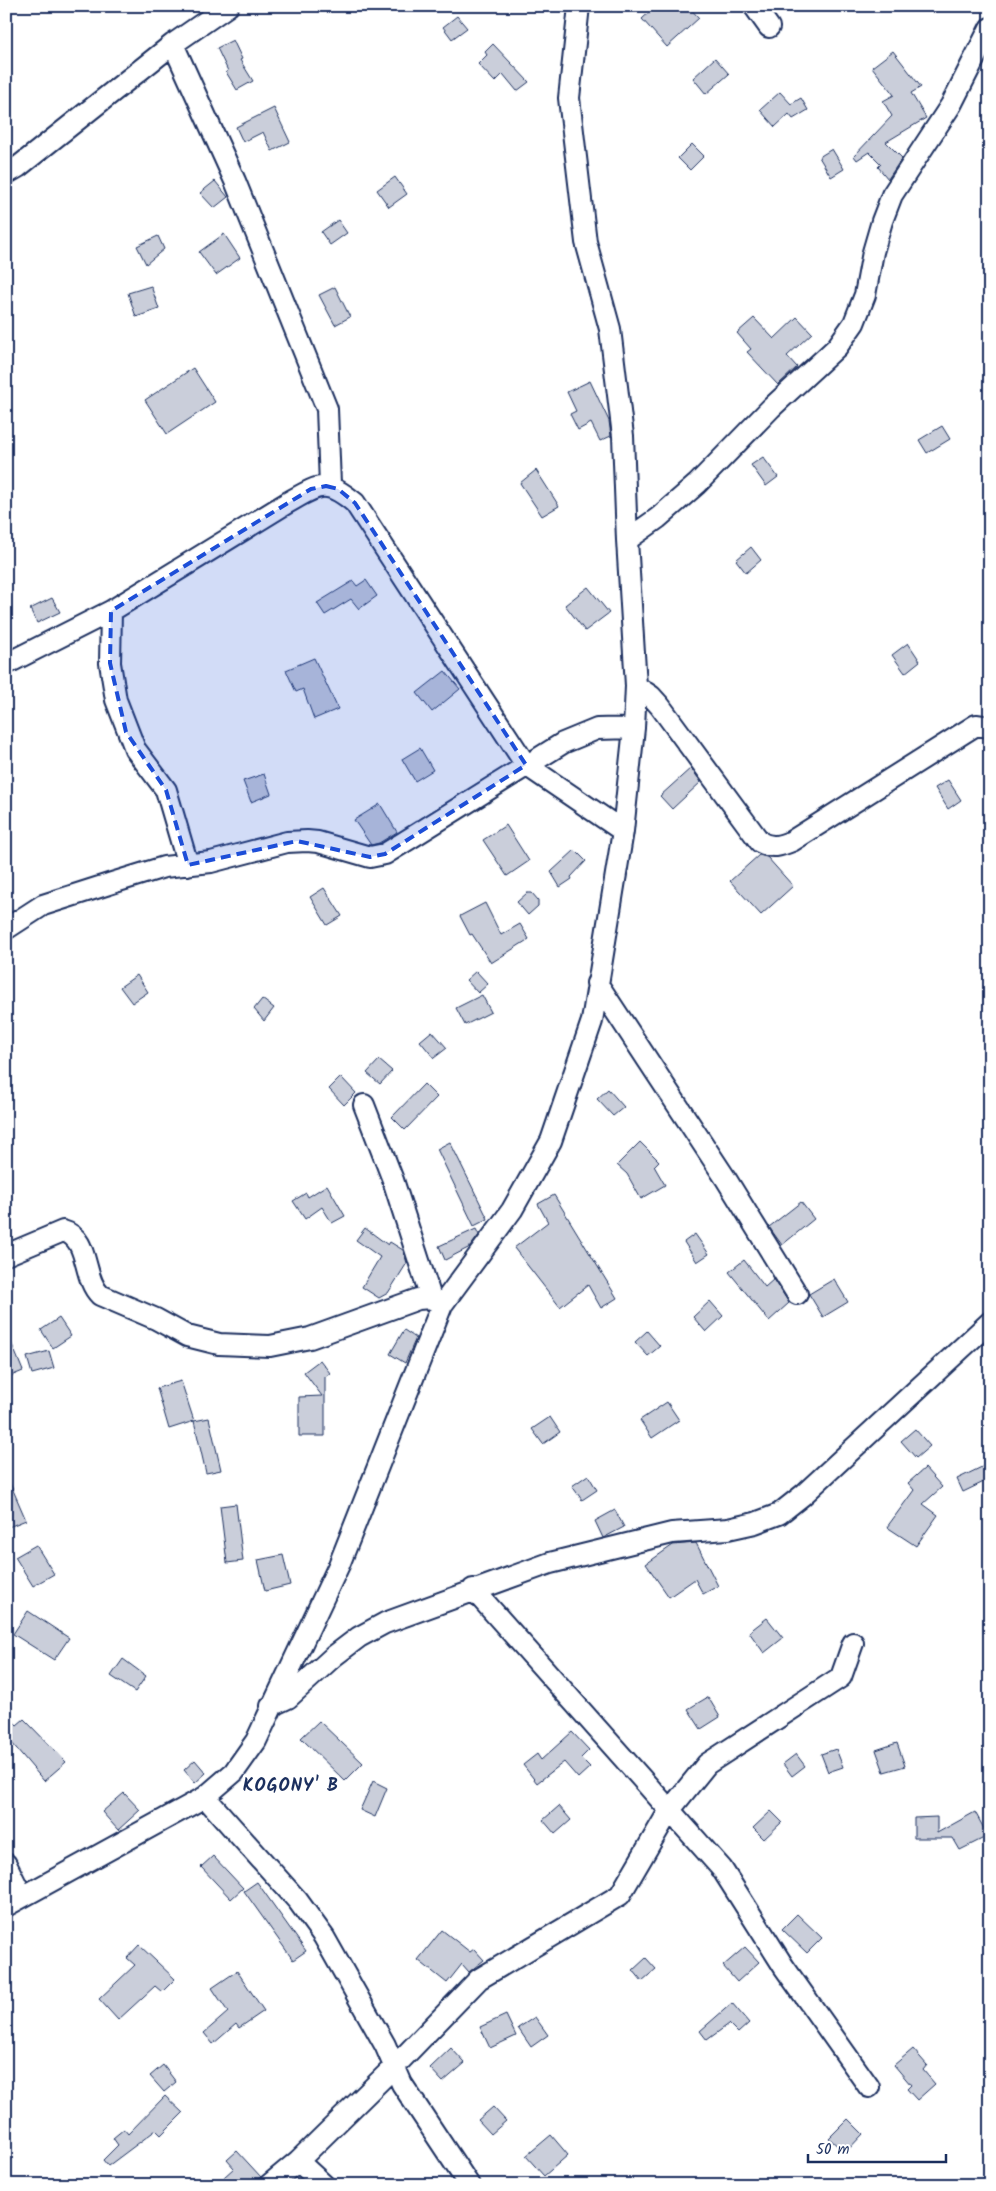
<svg xmlns="http://www.w3.org/2000/svg" width="996" height="2191" font-family="Kalam,sans-serif">
	<style>
		.building { fill: #caceda; stroke: #1b2f5e }
		.lines { fill: none; stroke-linecap: round; stroke-linejoin: round }
		.street-casing { stroke: #1b2f5e; stroke-width: 24 }
		.street { stroke: #fff; stroke-width: 20 }
		.marked { fill: #1d4ed8; fill-opacity: 0.2; stroke: #1d4ed8; stroke-width: 4; stroke-dasharray: 10 6; stroke-linejoin: round }
		.labels { text-anchor: middle; stroke-width: 5; stroke-linejoin: round; paint-order: stroke }
		.district-label { font-size: 18px; font-weight: bold; letter-spacing: 1px; fill: #1b2f5e; stroke: #fff }
	</style>
	<rect width="100%" height="100%" fill="#fff"/>
	<filter id="ink" filterUnits="userSpaceOnUse"><feTurbulence type="fractalNoise" baseFrequency=".02" numOctaves="2"/><feDisplacementMap in="SourceGraphic" scale="10" xChannelSelector="R" yChannelSelector="G"/><feConvolveMatrix kernelMatrix="1 2 1 2 8 2 1 2 1" color-interpolation-filters="sRGB"/></filter>
	<g filter="url(#ink)">
		<!-- building -->
		<path class="building" d="M656 6H688L699 18 667 47 642 19Z
			M457 16 467 28 452 39 443 27Z
			M233 40 242 59 240 60 253 81 237 90 226 72 228 71 217 48Z
			M493 44 529 82 517 91 503 74 495 82 478 64 487 55 485 52Z
			M893 51 921 87 911 93 926 118 886 142 902 158 888 179 878 167 881 164 869 152 857 160 854 156 892 116 883 101 894 95 872 67Z
			M715 58 729 74 706 94 693 78Z
			M780 92 791 104 801 98 808 110 793 119 789 114 775 127 760 110Z
			M274 108 290 142 272 151 263 132 243 142 236 127Z
			M692 144 704 156 690 170 678 158Z
			M832 149 844 169 831 177 819 157Z
			M395 177 407 194 389 207 377 190Z
			M215 181 228 197 214 208 200 193Z
			M338 220 347 233 330 245 321 232Z
			M224 234 240 258 216 275 199 252Z
			M158 236 164 249 146 264 137 246Z
			M151 286 159 309 136 317 128 293Z
			M335 287 350 317 335 325 319 295Z
			M797 317 812 333 787 356 797 367 778 385 747 352 751 349 737 333 754 318 774 339Z
			M193 368 215 402 167 434 145 400Z
			M590 381 609 421 611 436 600 441 591 423 578 430 570 414 576 411 567 392Z
			M942 426 950 439 927 453 919 440Z
			M763 457 778 477 766 486 751 465Z
			M536 470 559 506 542 516 520 483Z
			M751 547 761 560 746 573 736 560Z
			M366 580 377 596 359 609 351 599 325 615 317 603 353 581 357 586Z
			M588 587 609 613 585 631 565 605Z
			M52 598 60 612 37 623 30 609Z
			M908 643 920 661 905 673 892 655Z
			M314 658 338 709 314 719 303 689 296 692 286 670Z
			M445 671 460 689 432 712 417 693Z
			M420 748 433 770 415 781 402 759Z
			M691 768 701 782 672 809 660 796Z
			M264 774 271 794 251 802 243 781Z
			M948 780 961 800 948 809 935 788Z
			M380 804 397 832 379 843 371 845 354 820Z
			M506 825 529 861 507 876 483 840Z
			M575 850 586 861 571 877 572 879 560 887 551 872Z
			M759 855 767 857 793 886 761 915 730 881Z
			M324 888 342 916 327 925 310 897Z
			M527 893H532L538 900V906L528 915 517 902Z
			M485 903 501 935 520 924 529 939 491 963 472 934 470 935 460 916Z
			M476 971 488 984 478 993 466 980Z
			M137 975 148 992 132 1003 120 987Z
			M482 995 491 1012 465 1025 456 1008Z
			M262 999 274 1008 264 1021 254 1009Z
			M432 1031 447 1048 434 1058 420 1041Z
			M379 1060 392 1071 380 1084 367 1073Z
			M341 1077 356 1093 344 1105 329 1089Z
			M424 1084 437 1097 405 1130 392 1117Z
			M608 1089 624 1107 613 1116 597 1099Z
			M450 1142 488 1219 474 1226 437 1149Z
			M640 1142 659 1161 654 1166 665 1185 641 1199 627 1174 617 1165Z
			M327 1185 345 1216 332 1223 322 1207 305 1219 293 1201 306 1193 308 1197Z
			M554 1195 617 1298 601 1308 588 1285 560 1307 514 1248 548 1222 538 1204Z
			M801 1202 814 1219 782 1245 769 1227Z
			M365 1228 388 1245 390 1242 403 1250 407 1263 388 1293 379 1298 362 1287 380 1257 356 1240Z
			M476 1229 479 1235 470 1247 445 1260 439 1246Z
			M695 1234 709 1254 697 1262 684 1242Z
			M744 1260 765 1287 774 1279 789 1303 769 1321 729 1272Z
			M834 1279 848 1302 823 1317 809 1294Z
			M710 1301 723 1316 706 1332 693 1317Z
			M59 1318 71 1336 53 1348 41 1330Z
			M6 1330 23 1371 6 1378Z
			M404 1330 416 1338 405 1363 390 1354Z
			M647 1331 660 1346 648 1356 635 1342Z
			M49 1351 54 1368 32 1374 27 1357Z
			M320 1360 330 1373 325 1377V1436H299V1397L322 1396 304 1372Z
			M181 1381 194 1421 169 1429 157 1388Z
			M667 1402 679 1420 652 1438 640 1420Z
			M550 1417 560 1432 543 1444 532 1429Z
			M209 1418 221 1470 206 1473 194 1421Z
			M915 1429 930 1446 916 1458 901 1441Z
			M990 1463V1479L963 1492 957 1479Z
			M925 1468 942 1487 923 1504 938 1515 916 1546 887 1527 914 1490 908 1483Z
			M6 1474 26 1520 6 1528Z
			M588 1475 597 1490 582 1500 572 1486Z
			M236 1504 243 1561 227 1563 220 1506Z
			M615 1510 624 1527 603 1538 595 1521Z
			M696 1543 718 1586 703 1594 695 1579 669 1597 646 1564 673 1545Z
			M36 1545 54 1574 33 1586 15 1557Z
			M283 1555 290 1585 265 1591 258 1560Z
			M28 1611 69 1638 54 1660 13 1634Z
			M767 1618 783 1638 764 1653 749 1632Z
			M123 1659 146 1676 135 1692 111 1676Z
			M708 1697 720 1717 701 1729 688 1709Z
			M6 1714 17 1725 24 1719 66 1762 44 1781 6 1736Z
			M319 1721 363 1763 345 1781 301 1738Z
			M572 1732 589 1750 581 1758 590 1767 578 1778 564 1762 537 1783 523 1765 537 1754 541 1760Z
			M897 1743 905 1766 884 1772 876 1750Z
			M836 1749 843 1767 828 1772 821 1754Z
			M796 1754 805 1766 792 1776 783 1764Z
			M195 1760 206 1773 195 1783 184 1770Z
			M373 1781 387 1788 375 1817 360 1810Z
			M124 1793 140 1810 118 1830 102 1812Z
			M559 1806 571 1820 555 1834 543 1820Z
			M771 1811 782 1822 764 1839 753 1828Z
			M975 1812 988 1836 960 1850 953 1838H914V1818L937 1817V1833Z
			M213 1856 243 1888 231 1899 201 1867Z
			M257 1882 306 1951 293 1960 244 1891Z
			M797 1914 822 1938 807 1953 782 1929Z
			M442 1930 470 1952 474 1949 484 1960 469 1972 462 1964 447 1983 418 1960Z
			M139 1945 175 1979 162 1992 155 1986 118 2020 99 1999 135 1965 127 1958Z
			M745 1947 759 1962 737 1982 723 1966Z
			M646 1958 656 1969 642 1981 633 1970Z
			M237 1971 264 2011 239 2028 236 2024 213 2044 204 2033 228 2012 212 1988Z
			M732 2003 749 2023 738 2033 729 2024 707 2040 700 2031Z
			M506 2015 516 2036 490 2048 480 2027Z
			M535 2017 548 2035 531 2047 518 2028Z
			M451 2048 465 2063 443 2082 430 2068Z
			M913 2049 927 2065 923 2070 935 2084 917 2100 907 2089 911 2085 894 2065Z
			M163 2065 176 2082 164 2092 150 2076Z
			M165 2096 183 2113 161 2135 156 2130 108 2166 103 2160 118 2145 113 2138 124 2129 128 2134Z
			M493 2107 506 2121 491 2134 478 2120Z
			M848 2119 863 2134 845 2153 829 2138Z
			M551 2135 568 2155 544 2176 526 2156Z
			M237 2151 261 2177 257 2185H232L224 2177 234 2168 227 2160Z"/>
		<g class="lines">
			<defs>
				<path id="street" d="M754 6 769 27
					M173 44 235 181 327 409 330 484 326 486
					M6 174 18 167 173 44 228 6
					M627 540 658 518 697 484 771 408 837 347 854 323 865 295 873 252 882 221 892 195 951 105 990 28
					M111 611 110 663 116 700 135 749 166 790 188 865
					M6 664 111 611 287 503C319 485 325 478 355 503L526 765 623 831
					M636 686 651 696 660 706 760 842C772 849 780 846 792 841L976 725 990 727
					M6 929 43 905 112 883 164 867 211 862 287 842 307 841 318 842 370 857 385 854 563 743 597 729 634 728
					M597 983 726 1179 797 1294
					M364 1105 393 1180 431 1298
					M6 1255 63 1231C90 1238 82 1278 100 1295L156 1319 187 1336 219 1344 270 1346 310 1338 418 1299 431 1298 442 1305
					M473 1589 722 1869 784 1967 869 2087
					M271 1706 288 1698 334 1656 359 1637 385 1623 550 1563 672 1533 728 1529 755 1523 779 1514 803 1495 990 1322
					M205 1797 298 1901 324 1937 385 2045 402 2084 469 2185
					M6 1864 22 1896
					M6 1906 205 1797 234 1772 256 1741 339 1565 442 1305 512 1210 551 1141 592 1021 623 831 634 728 636 686 627 540 623 436 610 329 586 242 569 98 579 6
					M298 2161 324 2185
					M269 2185 298 2161 394 2067 479 1979 620 1895 669 1811 707 1764 841 1677 853 1643"/>
			</defs>
			<!-- street casing -->
			<use href="#street" class="street-casing"/>
			<!-- street -->
			<use href="#street" class="street"/>
		</g>
	</g>
	<!-- marked area -->
	<path class="marked" d="M326 486 338 489 355 503 526 765 385 854 370 857 297 841 188 865 166 790 126 732 110 663 111 611 311 489Z"/>
	<g class="labels">
		<!-- district labels -->
		<g class="district-label">
			<text x="291" y="1791">KOGONY' B</text>
		</g>
	</g>
	<!-- margin -->
	<rect width="996" height="2191" fill="none" stroke="#fff" stroke-width="25"/>
	<rect x="12" y="12" width="971" height="2166" fill="none" stroke="#1b2f5e" stroke-width="2" filter="url(#ink)"/>
	<!-- scale -->
	<path d="M808 2154v8h138v-8" fill="none" stroke="#1b2f5e" stroke-width="2.5"/>
	<text x="816" y="2154" font-size="15" fill="#1b2f5e" stroke="#ffffff" stroke-width="4" paint-order="stroke">50 m</text>
</svg>
